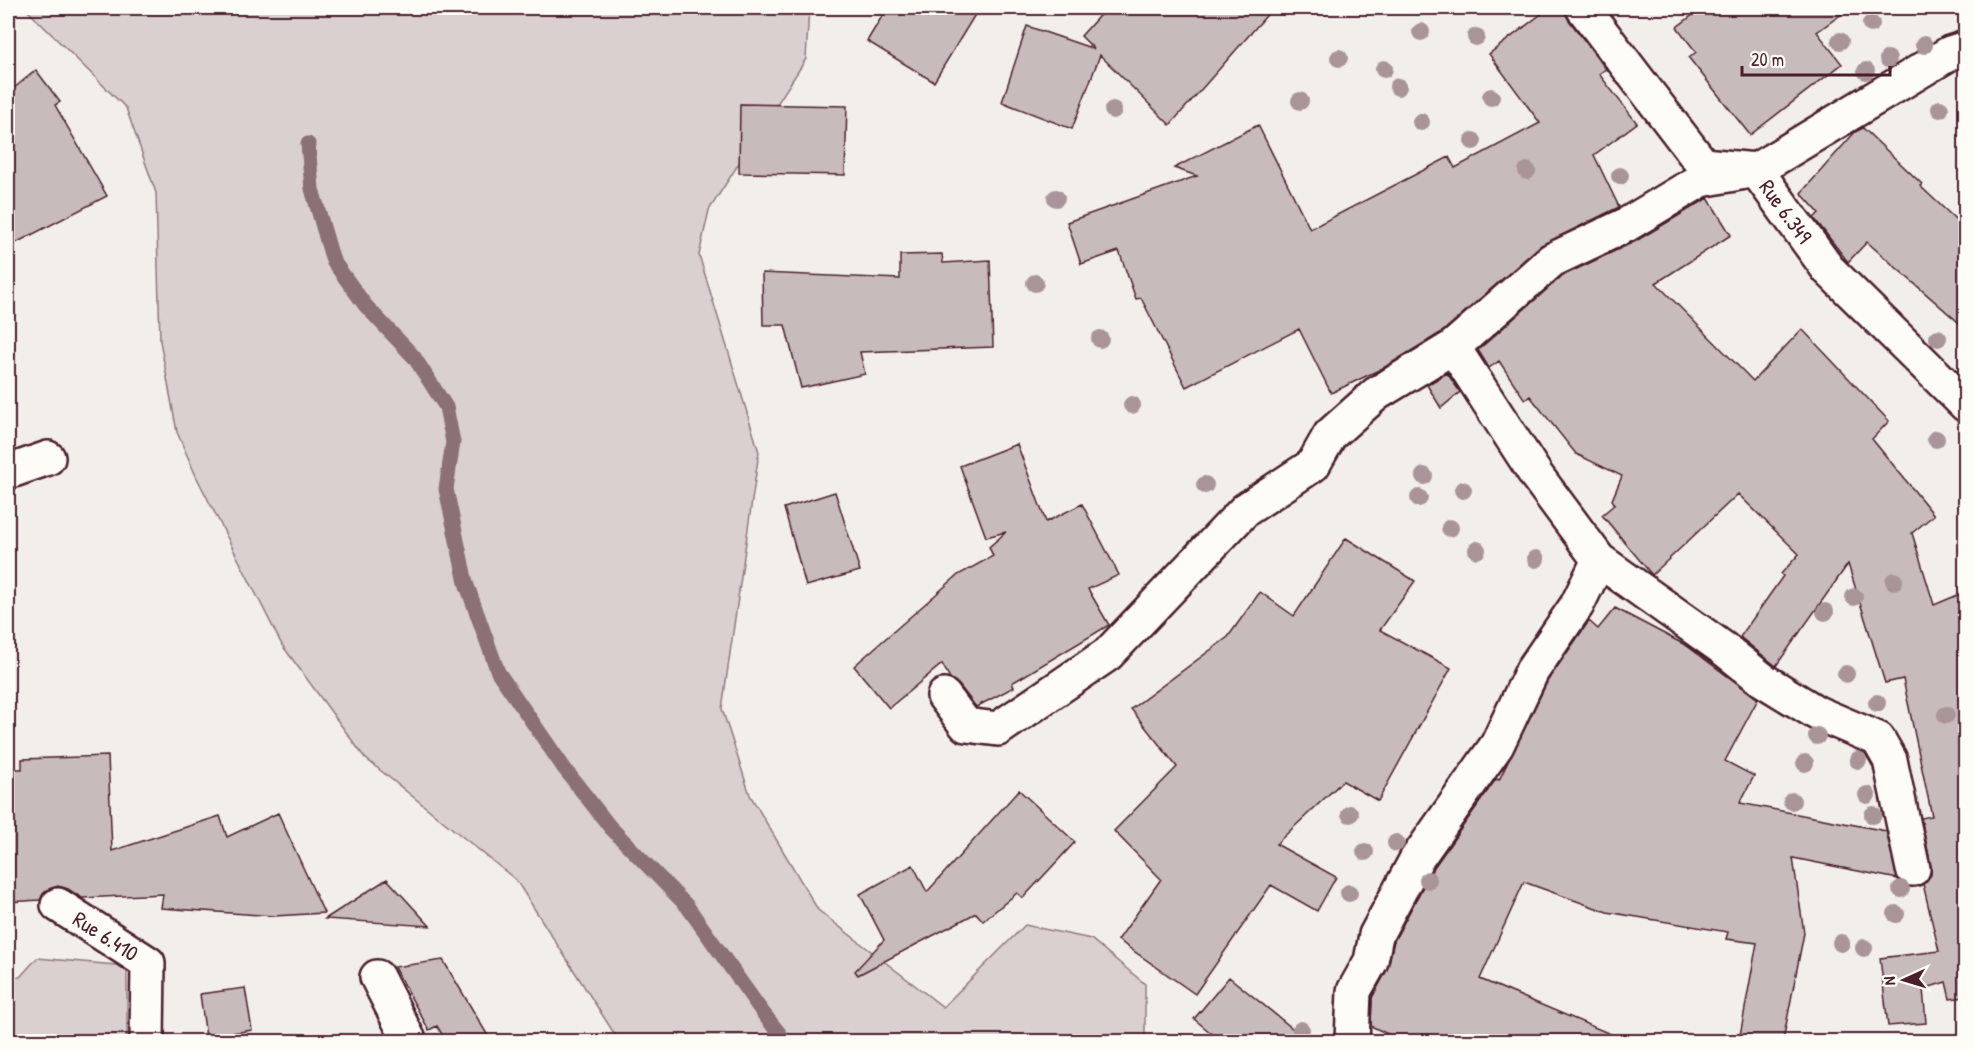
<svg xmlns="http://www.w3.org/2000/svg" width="1973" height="1049" font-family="'Patrick Hand',sans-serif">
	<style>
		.green { fill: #d9d0cf; stroke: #92787d; stroke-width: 1.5 }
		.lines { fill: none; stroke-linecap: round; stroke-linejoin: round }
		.stream { stroke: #8b6f75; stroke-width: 15 }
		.building { fill: #c8bbbb; stroke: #4a1f2b; stroke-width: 1.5 }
		.minor-casing { stroke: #4a1f2b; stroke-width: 38 }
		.minor { stroke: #fdfcf7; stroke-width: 33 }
		.tree { fill: #a99598 }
		.labels { text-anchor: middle; stroke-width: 5; stroke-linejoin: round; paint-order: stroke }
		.street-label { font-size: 22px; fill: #4a1f2b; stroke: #fdfcf7 }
	</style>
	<rect width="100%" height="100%" fill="#f2efeb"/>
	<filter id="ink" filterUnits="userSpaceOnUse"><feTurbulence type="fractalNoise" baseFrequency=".0167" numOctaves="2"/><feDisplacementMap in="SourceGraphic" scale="12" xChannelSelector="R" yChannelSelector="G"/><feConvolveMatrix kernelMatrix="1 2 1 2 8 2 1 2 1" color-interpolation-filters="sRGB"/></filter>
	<g filter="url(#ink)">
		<!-- green -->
		<path class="green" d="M25 8H809L806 59 709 210 699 255 759 452 722 709 750 795 818 910 943 1007 1025 925 1091 939 1145 984V1041H619L516 880 365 758 282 645 196 476 177 432 160 341 156 193 126 108Z
			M37 958 127 966V1041H8V978L20 977Z"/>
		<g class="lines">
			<!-- stream -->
			<path class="stream" d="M308 144 312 189 333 261 365 305 414 357 446 407 453 442 446 489 466 583 498 672 564 768 610 827 687 906 763 1013 786 1042"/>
		</g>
		<!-- building -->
		<path class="building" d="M887 8H979L934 82 867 41Z
			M1106 8H1273L1170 125 1100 55 1072 129 1002 102 1027 26 1094 49 1081 36Z
			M1549 8H1564L1568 19 1606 69 1599 74 1637 123 1594 155 1619 207 1540 246 1442 332 1385 367 1331 393 1299 329 1186 387 1141 298 1136 299 1119 251 1081 264 1067 222 1197 176 1174 168 1258 125 1310 229 1449 157 1455 168 1540 123 1489 54Z
			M1702 8H1850L1817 32 1842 64 1750 135 1689 58 1696 52 1677 27Z
			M36 70 60 102 55 105 107 196 8 247V93Z
			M740 104 847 106 845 175 739 173Z
			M1863 128 1922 184 1920 186 1965 228V328L1867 242 1848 262 1814 218 1819 213 1801 193 1855 132Z
			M1708 198 1731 235 1656 283 1753 381 1802 329 1889 421 1872 439 1934 515 1912 533 1934 605 1965 592V997L1950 999 1946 982 1923 989 1926 1023 1888 1026 1880 958 1939 951 1923 884 1931 875V866L1921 818 1932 816 1903 679 1885 683 1848 564 1776 666 1740 637 1783 576 1781 574 1799 554 1738 494 1652 575 1602 515 1615 504 1612 500 1622 476 1576 454 1530 396 1525 400 1499 361 1489 368 1478 350 1562 276 1636 241Z
			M942 254 943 263 990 260 993 347 860 352 865 374 801 388 785 325H763L762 273 900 279V255Z
			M1447 373 1460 392 1441 408 1427 385Z
			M1017 444 1046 522 1082 504 1119 575 1088 589 1109 625 1012 683 1014 687 976 707 959 685 950 678 942 664 889 708 854 666 958 575 993 556 989 547 1006 532 986 537 960 466Z
			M835 492 860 571 806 586 784 508Z
			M1346 538 1415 581 1380 630 1451 668 1378 801 1343 781 1276 844 1336 877 1317 911 1271 885 1195 994 1118 940 1161 879 1114 831 1177 767 1131 709 1228 637 1260 592 1294 616Z
			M1615 608 1687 646 1758 699 1725 761 1754 776 1740 803 1886 831 1898 879 1793 858 1804 933 1783 1041H1739L1757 943 1726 939 1728 932 1607 912 1524 882 1480 979 1627 1041H1402L1371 1026 1372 998 1387 970 1394 941 1432 870 1496 779 1499 780 1548 680 1589 621 1598 629Z
			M108 756 112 851 220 816 227 837 278 813 324 913 274 916 161 908 163 894 82 898 68 889 58 886 49 889 43 894 40 900 8 902V769H22V759Z
			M1019 790 1075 842 1023 898 1017 893 983 921 976 913 858 975 855 971 884 940 860 894 913 865 927 892Z
			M387 879 430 926 325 919Z
			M443 960 491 1041H446L437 1026 429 1030 394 967Z
			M1229 977 1308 1041H1221L1194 1019Z
			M245 988 252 1030 206 1037 200 994Z"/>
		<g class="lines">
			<defs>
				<g id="minor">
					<path id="s1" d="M1583 8 1703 165 1756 170 1828 269 1966 405"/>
					<path d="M1453 347 1536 475 1599 560 1724 649 1763 680 1817 713 1878 739 1890 760 1913 869"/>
					<path d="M8 472 48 458"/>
					<path d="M944 696 966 725 998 729 1108 654 1245 510 1313 465 1330 435 1376 394 1453 347 1552 260 1626 225 1701 180 1756 170 1950 53 1966 48"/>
					<path id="s2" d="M58 905 148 963 147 1042"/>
					<path d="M377 977 410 1042"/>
					<path d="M1352 1042 1354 991 1371 961 1376 935 1416 860 1497 745 1532 671 1577 605 1599 560"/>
				</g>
			</defs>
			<!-- minor casing -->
			<use href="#minor" class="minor-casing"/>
			<!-- minor -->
			<use href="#minor" class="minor"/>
		</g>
		<!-- trees -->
		<g class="tree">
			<circle cx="1871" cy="24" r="9"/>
			<circle cx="1421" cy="32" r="9"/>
			<circle cx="1476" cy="37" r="9"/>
			<circle cx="1840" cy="41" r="9"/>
			<circle cx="1924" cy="45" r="9"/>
			<circle cx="1339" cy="58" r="9"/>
			<circle cx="1888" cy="59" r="9"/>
			<circle cx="1384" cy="69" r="9"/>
			<circle cx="1866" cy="71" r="9"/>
			<circle cx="1398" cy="87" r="9"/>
			<circle cx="1491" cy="97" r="9"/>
			<circle cx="1300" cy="101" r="9"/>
			<circle cx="1940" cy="109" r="9"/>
			<circle cx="1113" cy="110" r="9"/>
			<circle cx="1421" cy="122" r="9"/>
			<circle cx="1473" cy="141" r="9"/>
			<circle cx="1527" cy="171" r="9"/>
			<circle cx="1620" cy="176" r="9"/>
			<circle cx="1056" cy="198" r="9"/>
			<circle cx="1035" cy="283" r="9"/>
			<circle cx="1938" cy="338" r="9"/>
			<circle cx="1100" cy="339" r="9"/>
			<circle cx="1132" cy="405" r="9"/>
			<circle cx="1936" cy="439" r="9"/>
			<circle cx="1424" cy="476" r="9"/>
			<circle cx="1205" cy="485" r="9"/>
			<circle cx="1463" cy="490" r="9"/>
			<circle cx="1419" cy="498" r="9"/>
			<circle cx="1450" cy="528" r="9"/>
			<circle cx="1477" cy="550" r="9"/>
			<circle cx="1536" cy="559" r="9"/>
			<circle cx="1894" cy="581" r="9"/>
			<circle cx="1854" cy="597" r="9"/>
			<circle cx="1825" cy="612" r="9"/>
			<circle cx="1846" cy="674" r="9"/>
			<circle cx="1877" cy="703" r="9"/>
			<circle cx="1946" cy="715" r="9"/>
			<circle cx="1817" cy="736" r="9"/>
			<circle cx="1858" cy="760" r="9"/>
			<circle cx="1805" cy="763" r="9"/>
			<circle cx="1867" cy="795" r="9"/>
			<circle cx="1792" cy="801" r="9"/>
			<circle cx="1350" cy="814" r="9"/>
			<circle cx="1873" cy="815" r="9"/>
			<circle cx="1396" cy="843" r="9"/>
			<circle cx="1365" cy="852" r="9"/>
			<circle cx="1428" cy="880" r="9"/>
			<circle cx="1901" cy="889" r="9"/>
			<circle cx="1349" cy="893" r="9"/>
			<circle cx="1896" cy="914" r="9"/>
			<circle cx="1841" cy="943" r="9"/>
			<circle cx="1864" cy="948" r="9"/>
			<circle cx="1301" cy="1030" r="9"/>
		</g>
	</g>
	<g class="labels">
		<!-- street labels -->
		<g class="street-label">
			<text dy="8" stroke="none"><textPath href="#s1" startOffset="302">Rue 6.349</textPath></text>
			<text dy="8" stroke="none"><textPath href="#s2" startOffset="57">Rue 6.410</textPath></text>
		</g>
	</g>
	<!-- margin -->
	<rect width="1973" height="1049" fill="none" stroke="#fdfcf7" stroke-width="30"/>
	<rect x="15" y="15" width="1943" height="1019" fill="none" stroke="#4a1f2b" stroke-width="2" filter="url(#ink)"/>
	<!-- north arrow -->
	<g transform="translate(1904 980) rotate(266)" stroke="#fdfcf7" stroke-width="4.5" paint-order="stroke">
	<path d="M0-4.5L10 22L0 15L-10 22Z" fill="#4a1f2b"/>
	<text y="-9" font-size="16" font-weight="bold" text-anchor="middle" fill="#4a1f2b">N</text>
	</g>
	<!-- scale -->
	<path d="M1742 66v9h148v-9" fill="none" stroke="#4a1f2b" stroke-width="3"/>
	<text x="1751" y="66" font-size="18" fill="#4a1f2b" stroke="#fdfcf7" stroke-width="4.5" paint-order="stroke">20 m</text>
</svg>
